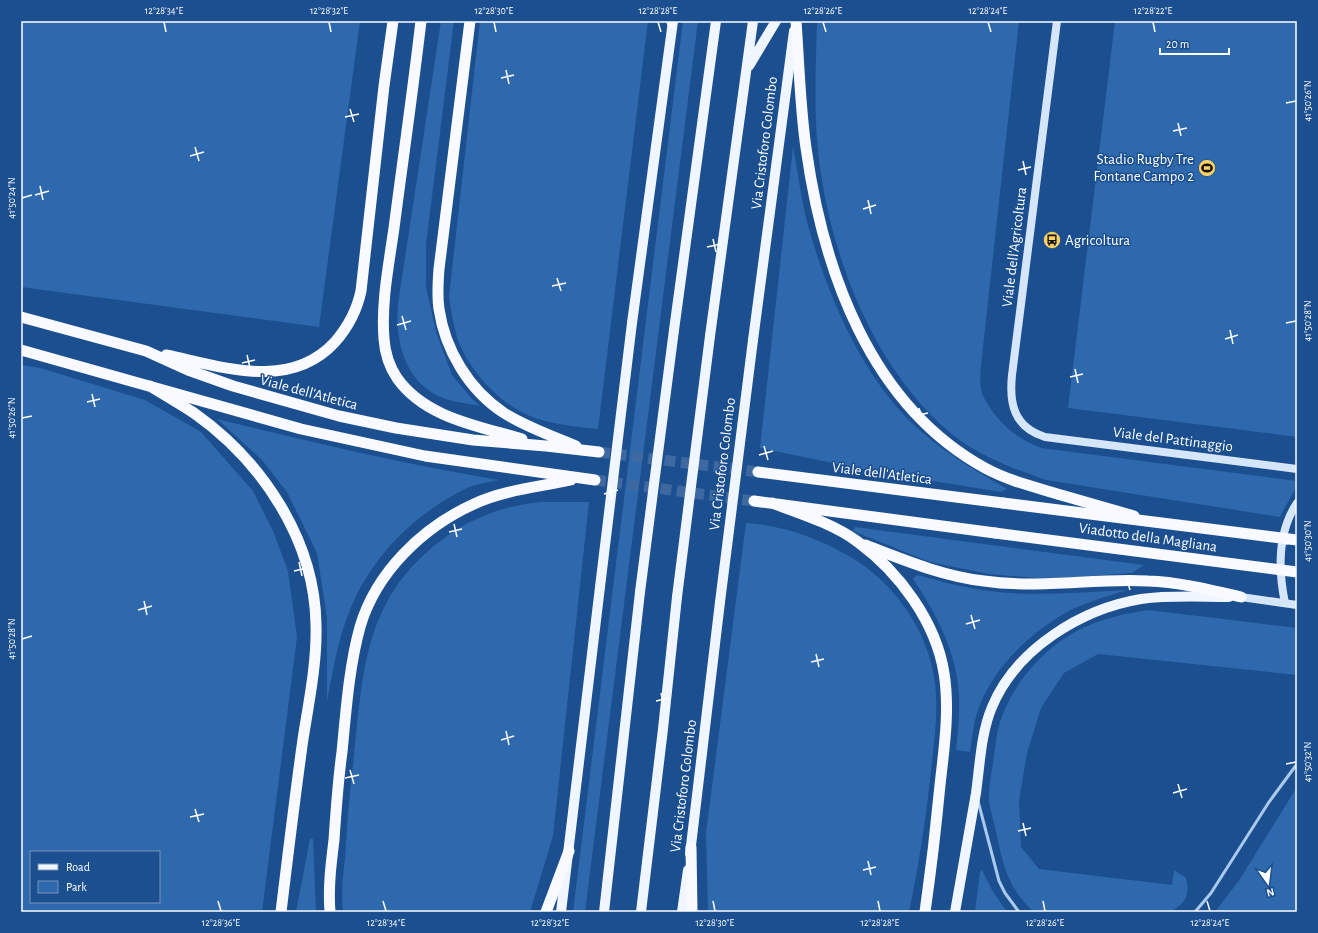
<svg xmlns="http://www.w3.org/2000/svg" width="1318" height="933" font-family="'Alegreya Sans',sans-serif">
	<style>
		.green { fill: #2e69ad; fill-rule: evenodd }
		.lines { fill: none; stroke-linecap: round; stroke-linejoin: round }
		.trunk-tunnel { stroke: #3d69a0; stroke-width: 11; stroke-dasharray: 11 5.5; stroke-linecap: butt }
		.service { stroke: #a9c9ee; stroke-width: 3 }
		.secondary { stroke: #d6e6fa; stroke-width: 8 }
		.primary { stroke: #f0f6ff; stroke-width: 10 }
		.trunk { stroke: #f8faff; stroke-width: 11 }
		.primary-bridge { stroke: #f0f6ff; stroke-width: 10 }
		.trunk-bridge { stroke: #f8faff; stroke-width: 11 }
		.ticks { fill: none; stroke: #fff; stroke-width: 1.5 }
		.labels { text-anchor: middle; stroke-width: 3; stroke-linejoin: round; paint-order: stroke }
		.street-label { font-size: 15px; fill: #fff; stroke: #1b4f8f }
		.poi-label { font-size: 15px; fill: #fff; stroke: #1b4f8f; text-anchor: end }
		.neatline { fill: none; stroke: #fff; stroke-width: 1.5 }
		.ticks-label { font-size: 10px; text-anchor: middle; fill: #fff }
	</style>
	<rect width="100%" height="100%" fill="#1b4f8f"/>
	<!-- green -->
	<path class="green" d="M21 21H360L319 327 21 287Z
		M441 21H454L426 244V287L436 332 452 375 471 398 480 406C466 403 449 402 436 395 403 377 395 338 398 304Z
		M480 21H648L598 429C578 427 558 425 538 419 504 409 468 371 457 337 453 324 451 310 449 296Z
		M683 21H698L585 912H573Z
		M817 21H1019L983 347C982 361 978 379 982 393 983 398 987 402 989 406 1002 427 1019 439 1041 448L1297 481C1297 489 1284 508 1280 517L1046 480C1017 470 987 459 961 441 873 376 825 245 817 139 814 100 816 60 817 21Z
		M1115 21H1297V437L1068 408Z
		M793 147C798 172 801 198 807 222 828 297 863 382 924 434 950 456 978 472 1007 489L1001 492 877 472 760 448Z
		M21 365 40 368 145 400 201 432 253 491 273 531 288 571 297 637 262 912H21ZM31 852H159V902H31Z
		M217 419C311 442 404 464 499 480 489 482 477 484 467 488 415 513 371 557 350 610 338 639 333 670 327 701V618L317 553 287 492 262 460Z
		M541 502H589L553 836 530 912H343C341 894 343 876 345 858 347 827 349 796 353 765 363 676 362 601 439 542 469 518 503 506 541 502Z
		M746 523C785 526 815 537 849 556 894 582 929 631 935 684 939 716 933 749 930 780 925 825 918 868 909 912H708L706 833Z
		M855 527 1144 565 1132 573 1075 577 1036 578 989 574 930 562 853 531Z
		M917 575C940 581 965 588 989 591 1034 597 1082 592 1127 590 1106 597 1081 603 1062 615 1025 637 990 672 977 713 973 726 972 739 970 752L956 750C958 732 960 713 959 695 957 653 936 613 913 579Z
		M1149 610 1297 628V675L1098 654 1064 673 1041 708 1027 753 1019 801 1021 847 1039 869 1172 885 1174 870 1186 878C1190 896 1186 903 1170 912H1034C1008 889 1003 865 996 832 994 822 991 812 989 803 988 790 991 776 993 763 995 750 996 735 1000 722 1013 682 1047 644 1085 627 1105 618 1127 613 1149 610Z
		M1297 787V912H1215L1240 879Z
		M310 839H313L316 912H296Z
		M982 870 992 890 1007 912H975L980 872Z"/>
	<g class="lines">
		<!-- trunk-tunnel -->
		<path class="trunk-tunnel" d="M599 452 758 472
			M595 480 754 501"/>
		<!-- service -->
		<path class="service" d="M978 801 999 881 1005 893 1019 912
			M1195 912 1211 893 1269 802 1297 764"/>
		<!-- secondary -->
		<path class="secondary" d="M1057 21 1012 375C1009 404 1014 427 1045 437L1297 469
			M1241 597 1297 605
			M1285 603C1278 569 1277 533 1297 503"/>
		<!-- primary -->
		<path class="primary" d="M749 66 776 21
			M632 323 673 21
			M674 330 716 21
			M710 336 753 21
			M753 340 794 31
			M690 854 720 602
			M561 912 600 587
			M604 912 640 592
			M641 912 663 729 677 597
			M682 912 688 870
			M955 912C962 872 969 832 976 793 980 764 981 733 992 707 1016 649 1081 609 1141 599 1170 595 1200 597 1229 597"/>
		<!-- trunk -->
		<path class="trunk" d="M421 21C413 90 403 159 394 228 389 264 381 302 384 339 385 353 389 366 397 378 425 418 479 426 522 439
			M470 21 439 269C438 282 437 296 439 309 445 350 469 390 504 413 526 427 552 436 576 446
			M672 21V22
			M796 21C799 63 800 106 806 148 823 270 870 405 985 468 1009 481 1035 487 1061 495 1085 502 1110 509 1134 516
			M21 317 146 351 188 370 233 386 339 416 396 428 473 440 546 446 599 452
			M21 350 301 429 425 456 595 480
			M166 355C223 367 290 391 335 342 348 327 357 310 361 291L384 86 393 21
			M150 386C165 395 180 404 194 413 262 461 315 540 316 625 317 663 309 701 303 739 295 796 288 854 281 912
			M758 472 1003 503
			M754 501 995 533
			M772 503C799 513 834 524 858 542 899 572 936 622 944 673 950 710 944 749 940 785 936 828 931 870 925 912
			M865 545C904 560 942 576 984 581 1039 589 1093 578 1148 581 1179 582 1211 590 1241 597
			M691 847 692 912
			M330 912C328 888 331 864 334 840 336 810 338 781 342 752 346 711 349 667 360 627 376 572 423 527 474 504 504 490 539 487 571 480
			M546 912 569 851"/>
		<!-- primary-bridge -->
		<path class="primary-bridge" d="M600 587 632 323
			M640 592 674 330
			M677 597 710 336
			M720 602 753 340"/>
		<!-- trunk-bridge -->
		<path class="trunk-bridge" d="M1003 503 1297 540
			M995 533 1297 572"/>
	</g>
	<!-- ticks -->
	<path class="ticks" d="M164 22 166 32M329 22 331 32M494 22 496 32M658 22 661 32M823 22 826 32M988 22 991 32M1153 22 1155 32M506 70 509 84M501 78 514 75M1286 103 1296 101M350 109 354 122M345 117 359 114M1178 123 1181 136M1173 131 1187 128M195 147 199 161M190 156 204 152M1023 161 1026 175M1018 170 1031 167M40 186 43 200M35 195 49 191M22 198 32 195M868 200 871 214M863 209 876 205M713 239 716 252M707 247 721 244M557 278 561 291M552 286 566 283M402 316 406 330M1286 323 1296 321M397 325 411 321M1230 330 1233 344M1225 339 1238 335M247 355 250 368M242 363 255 360M1075 369 1078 383M1070 377 1083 374M92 394 95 407M87 402 100 399M919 408 923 421M914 416 928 413M22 418 32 416M764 446 768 460M759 455 773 451M609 485 612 499M604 494 618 490M454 524 457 537M449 532 462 529M1286 544 1296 541M299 562 302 576M294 571 307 568M1126 576 1130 590M1121 585 1135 582M144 601 147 615M138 610 152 606M971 615 975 629M966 624 980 620M22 639 32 636M816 654 819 667M811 662 824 659M661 693 664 706M656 701 669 698M506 731 509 745M501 740 514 736M1286 764 1296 762M350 770 354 784M345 778 359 775M1178 784 1182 798M1173 793 1187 789M195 809 199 822M190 817 204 814M1023 823 1026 836M1018 831 1031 828M868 861 871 875M863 870 876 867M218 901 221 911M383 901 386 911M548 901 550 911M713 901 715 911M878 901 880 911M1043 901 1045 911M1207 901 1210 911"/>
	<!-- icons -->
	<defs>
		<symbol id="stadium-disc" viewBox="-11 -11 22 22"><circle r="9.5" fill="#ffd166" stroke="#1b4f8f"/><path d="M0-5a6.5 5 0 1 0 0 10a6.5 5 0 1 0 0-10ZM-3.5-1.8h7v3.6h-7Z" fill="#111"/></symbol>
		<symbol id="bus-disc" viewBox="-11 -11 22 22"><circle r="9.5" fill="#ffd166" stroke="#1b4f8f"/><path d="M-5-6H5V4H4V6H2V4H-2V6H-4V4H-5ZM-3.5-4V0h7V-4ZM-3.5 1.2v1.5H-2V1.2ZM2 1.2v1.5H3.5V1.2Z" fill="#111"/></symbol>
	</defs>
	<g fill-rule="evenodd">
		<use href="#stadium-disc" x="1197" y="158" width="20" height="20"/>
		<use href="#bus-disc" x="1042" y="230" width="20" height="20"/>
	</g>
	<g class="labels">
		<!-- street labels -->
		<g class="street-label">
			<text transform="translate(764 143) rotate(-83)" y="5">Via Cristoforo Colombo</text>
			<text transform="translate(1014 247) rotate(-83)" y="5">Viale dell'Agricoltura</text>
			<text transform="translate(309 392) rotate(15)" y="5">Viale dell'Atletica</text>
			<text transform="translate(1173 439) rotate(7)" y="5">Viale del Pattinaggio</text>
			<text transform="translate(722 464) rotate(-83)" y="5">Via Cristoforo Colombo</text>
			<text transform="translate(882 473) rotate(7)" y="5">Viale dell'Atletica</text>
			<text transform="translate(1148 537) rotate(8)" y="5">Viadotto della Magliana</text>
			<text transform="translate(683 786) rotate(-83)" y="5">Via Cristoforo Colombo</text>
		</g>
		<!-- poi labels -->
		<g class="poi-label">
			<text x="1194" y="164">Stadio Rugby Tre<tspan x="1194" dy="17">Fontane Campo 2</tspan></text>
			<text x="1065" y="245" text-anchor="start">Agricoltura</text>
		</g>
	</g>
	<!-- border -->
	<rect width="1318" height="933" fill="none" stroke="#1b4f8f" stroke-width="44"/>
	<!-- legend -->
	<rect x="30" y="851" width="130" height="52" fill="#1b4f8f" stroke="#7695bc"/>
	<rect x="38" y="864" width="20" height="6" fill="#f0f6ff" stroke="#7695bc"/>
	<text x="66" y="871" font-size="12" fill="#ffffff">Road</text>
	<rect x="38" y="881" width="20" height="12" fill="#2e69ad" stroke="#7695bc"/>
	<text x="66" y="891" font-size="12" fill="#ffffff">Park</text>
	<!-- north arrow -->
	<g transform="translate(1268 883) rotate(166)" stroke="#1b4f8f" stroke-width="3" paint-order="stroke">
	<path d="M0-3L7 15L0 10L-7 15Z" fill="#ffffff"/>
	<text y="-6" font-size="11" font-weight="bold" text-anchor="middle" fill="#ffffff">N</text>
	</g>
	<!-- scale -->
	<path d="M1160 48v6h69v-6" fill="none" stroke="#ffffff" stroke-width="2"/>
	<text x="1166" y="48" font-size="12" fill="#ffffff" stroke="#1b4f8f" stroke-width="3" paint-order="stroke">20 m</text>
	<rect x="22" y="22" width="1274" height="889" class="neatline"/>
	<g class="ticks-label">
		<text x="164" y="14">12°28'34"E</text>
		<text x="329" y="14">12°28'32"E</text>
		<text x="494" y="14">12°28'30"E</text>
		<text x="658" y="14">12°28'28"E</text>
		<text x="823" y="14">12°28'26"E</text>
		<text x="988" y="14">12°28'24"E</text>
		<text x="1153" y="14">12°28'22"E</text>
		<text transform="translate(1307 101) rotate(-90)" y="4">41°50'26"N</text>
		<text transform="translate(11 198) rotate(-90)" y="4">41°50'24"N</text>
		<text transform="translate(1307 321) rotate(-90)" y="4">41°50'28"N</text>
		<text transform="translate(11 418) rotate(-90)" y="4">41°50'26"N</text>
		<text transform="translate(1307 541) rotate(-90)" y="4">41°50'30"N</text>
		<text transform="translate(11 639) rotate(-90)" y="4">41°50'28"N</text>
		<text transform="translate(1307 762) rotate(-90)" y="4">41°50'32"N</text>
		<text x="221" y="926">12°28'36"E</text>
		<text x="386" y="926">12°28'34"E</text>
		<text x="550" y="926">12°28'32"E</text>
		<text x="715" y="926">12°28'30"E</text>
		<text x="880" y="926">12°28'28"E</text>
		<text x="1045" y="926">12°28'26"E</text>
		<text x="1210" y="926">12°28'24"E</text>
	</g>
</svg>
